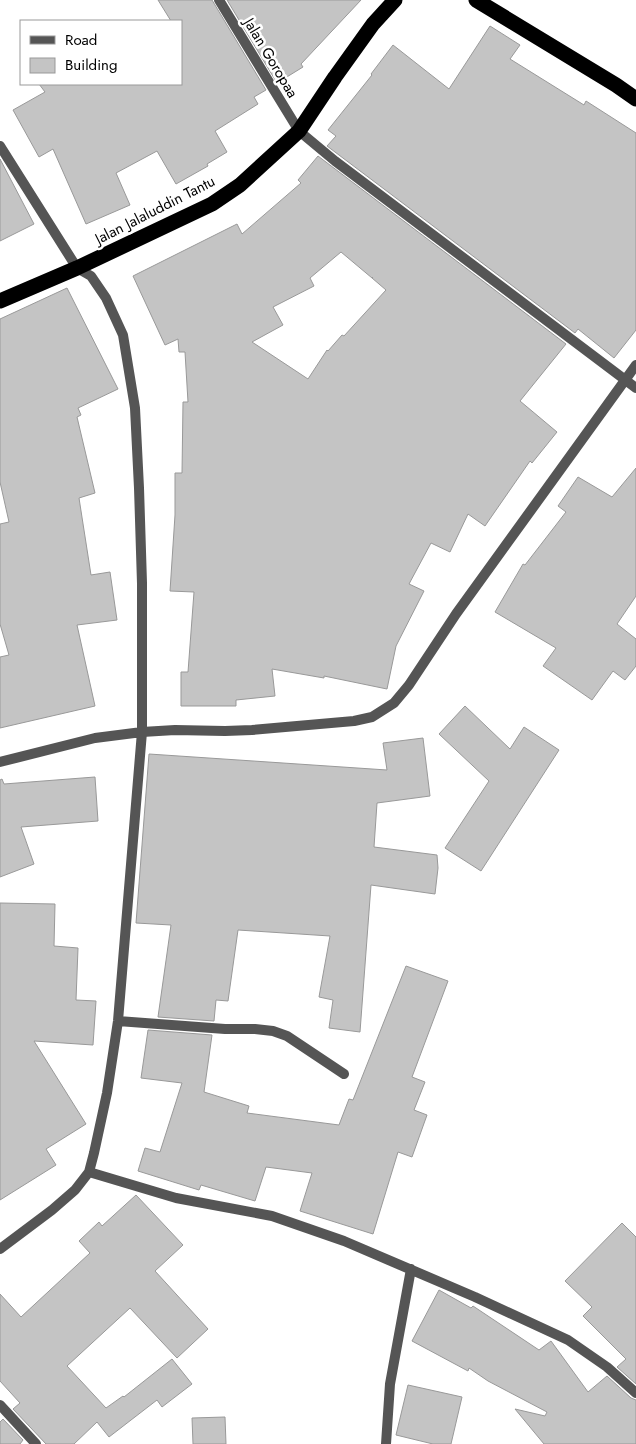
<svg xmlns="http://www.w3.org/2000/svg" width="636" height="1444" font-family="Jost,sans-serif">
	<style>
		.building { fill: #c4c4c4; stroke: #999; fill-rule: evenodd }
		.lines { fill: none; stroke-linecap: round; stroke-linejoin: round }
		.street { stroke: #555; stroke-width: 10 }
		.highway { stroke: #000; stroke-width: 15 }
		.labels { text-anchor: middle; stroke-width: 5; stroke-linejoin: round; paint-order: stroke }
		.street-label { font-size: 15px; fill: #000; stroke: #fff }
	</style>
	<rect width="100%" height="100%" fill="#fff"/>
	<!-- building -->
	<path class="building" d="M158 0H212L266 90 254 97 258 104 215 131 227 152 207 164 208 166 176 184 157 151 116 173 130 205 86 224 53 149 39 157 13 110 45 92 39 84H181V21H171Z
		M227 0H361L301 64 303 67 277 83Z
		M490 26 520 45 510 59 584 105 586 101 636 133V330L614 358 578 329 575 333 327 146 336 136 328 130 372 75 371 74 393 45 449 89Z
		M318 156 566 344 520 401 557 432 532 463 530 461 485 526 468 514 450 552 431 543 409 584 424 591 396 646 387 689 324 676V678L272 669 275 696 236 700V706H181V672H188L194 592 170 591 175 515V473H182L183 402H188L185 352H179L178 339 165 345 133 276 237 224 242 234 301 183 298 180ZM341 252 372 278 373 277 372 278 386 290 344 336 342 335 328 351 327 350 308 379 252 342 283 325 273 307 314 286 310 278Z
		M0 159 34 224 0 241Z
		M67 288 118 389 78 408 81 415 77 417 95 493 79 498 91 575 110 572 117 620 77 625 95 706 0 728V657L9 655 0 624V524L9 522 0 482V319Z
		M636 468V596L617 624 636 639V666L625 680 613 671 592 700 543 666 556 648 495 612 523 564 525 565 566 512 558 506 578 477 612 497Z
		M465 706 510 749 524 727 559 750 481 871 445 848 489 781 439 734Z
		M423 738 430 796 377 803 374 847 437 855 438 868 435 894 371 885 360 1032 329 1028 333 1000 319 997 330 936 238 930 228 1001 216 1000 214 1021 158 1017 171 925 136 923 149 754 387 770 383 743Z
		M95 777 98 821 21 827 34 864 0 877V780L2 779 4 784Z
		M0 903 55 904 54 946 78 948 76 1000 96 1001 93 1045 34 1041 86 1124 46 1149 56 1165 0 1200Z
		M406 966 448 981 412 1077 425 1082 414 1110 427 1115 412 1157 398 1152 373 1234 300 1211 312 1173 266 1167 255 1201 201 1185 199 1190 138 1171 145 1148 160 1152 182 1083 141 1078 148 1030 212 1035 204 1092 249 1106 247 1113 339 1125 349 1099 353 1100Z
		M136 1195 183 1245 155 1271 208 1329 177 1358 130 1308 67 1366 106 1408 123 1396 124 1397 172 1359 192 1384 162 1407 157 1400 109 1437 97 1422 74 1444H46L13 1409 20 1403 0 1381V1294L21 1317 90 1253 79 1241 99 1222 102 1226Z
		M622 1223 636 1237V1384L617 1367 626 1359 583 1316 592 1307 565 1281Z
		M439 1290 471 1308 473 1306 539 1350 551 1341 588 1392 607 1376 631 1398 636 1400V1444H544L515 1409 545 1416 547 1412 488 1381 469 1368 468 1371 412 1341Z
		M408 1385 462 1397 451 1444H433L396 1435Z
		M225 1417 226 1444H193L192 1418Z
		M3 1419 23 1440 20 1444H0V1422Z"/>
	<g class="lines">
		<!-- street -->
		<path class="street" d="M219 0 299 131 335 161 636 388
			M0 146 77 268 91 276 106 298 123 335 135 408 139 488 142 583V732L118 1021 107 1093 94 1153 89 1172 75 1190 52 1210 0 1249
			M0 762 95 738 142 732 175 730 225 731 252 730 354 721 372 717 394 703 409 685 456 614 636 365
			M118 1021 225 1029H255L273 1031 287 1036 344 1074
			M89 1172 176 1198 272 1216 344 1241 475 1297 568 1340 607 1367 636 1393
			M0 1405 36 1444
			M386 1444 390 1384 411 1269"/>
		<!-- highway -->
		<path class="highway" d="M476 0 616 85 636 99
			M0 301 77 268 212 204 240 185 299 131 335 77 373 24 395 0"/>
	</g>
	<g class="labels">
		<!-- street labels -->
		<g class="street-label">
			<text transform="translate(271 58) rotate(59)" y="5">Jalan Goropaa</text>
			<text transform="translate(155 210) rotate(-27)" y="5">Jalan Jalaluddin Tantu</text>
		</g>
	</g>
	<!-- legend -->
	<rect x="20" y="20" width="162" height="65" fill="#ffffff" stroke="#999999"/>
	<rect x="30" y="36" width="25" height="8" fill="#555555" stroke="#999999"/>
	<text x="65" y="45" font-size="15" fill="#000000">Road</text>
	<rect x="30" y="58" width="25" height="15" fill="#c4c4c4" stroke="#999999"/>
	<text x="65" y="70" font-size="15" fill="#000000">Building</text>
</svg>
